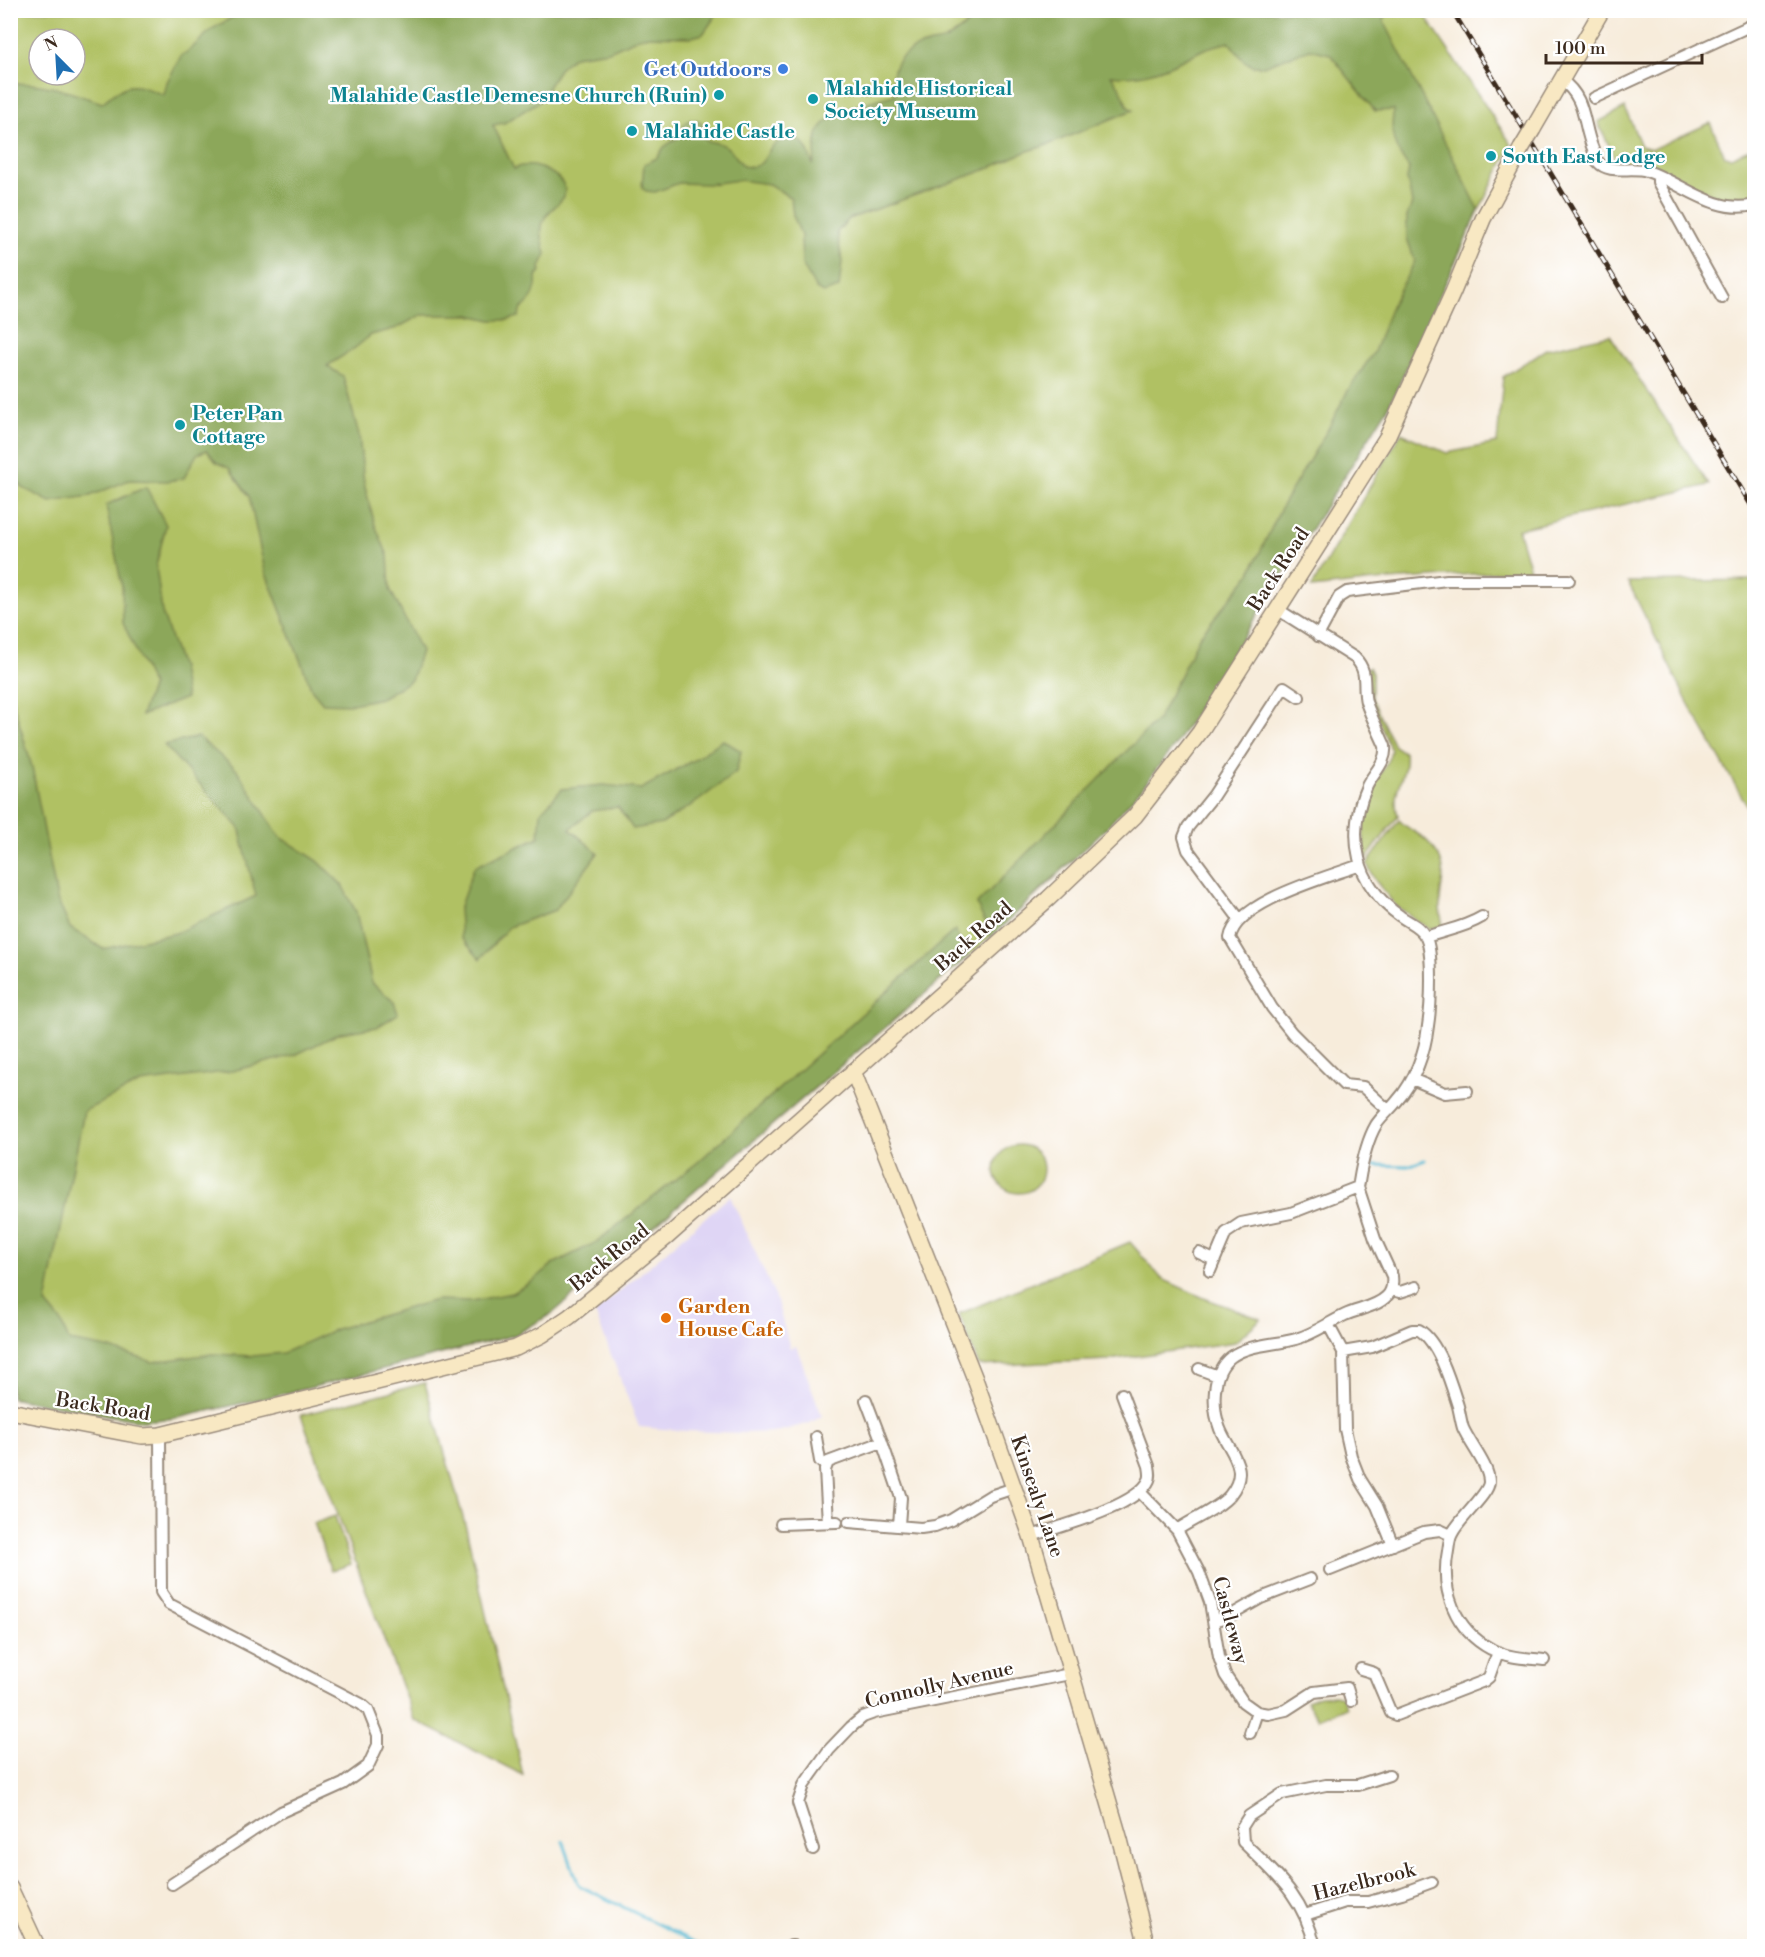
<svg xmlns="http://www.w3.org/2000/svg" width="1765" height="1957" font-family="'Libre Bodoni',serif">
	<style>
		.built { fill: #dfd5f5 }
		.green { fill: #b0c164; stroke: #767641; stroke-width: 1.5; fill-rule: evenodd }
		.forest { fill: #8ca75a; stroke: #64683c; stroke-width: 1.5 }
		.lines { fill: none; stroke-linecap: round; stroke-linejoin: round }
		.stream { stroke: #55b9d3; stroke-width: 3 }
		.street-casing { stroke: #998b7c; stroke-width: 14 }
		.secondary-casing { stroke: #998b7c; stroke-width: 18 }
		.street { stroke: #fff; stroke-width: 10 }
		.secondary { stroke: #f8e8c3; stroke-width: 15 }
		.rail-casing { stroke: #3b2a1e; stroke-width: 5 }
		.rail { stroke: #fff; stroke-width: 3; stroke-dasharray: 9; stroke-linecap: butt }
		.secondary-bridge-casing { stroke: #998b7c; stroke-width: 18; stroke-linecap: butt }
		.secondary-bridge { stroke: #f8e8c3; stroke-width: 15 }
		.shop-dot { fill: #3f7fe0; stroke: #fff; stroke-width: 2 }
		.culture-dot { fill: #0f9aa8; stroke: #fff; stroke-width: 2 }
		.food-dot { fill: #e8710a; stroke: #fff; stroke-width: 2 }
		.labels { text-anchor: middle; stroke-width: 4.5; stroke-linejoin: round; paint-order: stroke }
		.shop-label { font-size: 20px; font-weight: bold; fill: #366cbe; stroke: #fff; text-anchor: end }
		.culture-label { font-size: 20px; font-weight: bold; fill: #0d838f; stroke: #fff; text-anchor: start }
		.street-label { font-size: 20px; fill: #3b2a1e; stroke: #fff }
		.food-label { font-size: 20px; font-weight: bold; fill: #c56008; stroke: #fff; text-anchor: start }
	</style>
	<rect width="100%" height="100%" fill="#fff"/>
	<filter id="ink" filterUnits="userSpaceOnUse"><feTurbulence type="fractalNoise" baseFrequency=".0167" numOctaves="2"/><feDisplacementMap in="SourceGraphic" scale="12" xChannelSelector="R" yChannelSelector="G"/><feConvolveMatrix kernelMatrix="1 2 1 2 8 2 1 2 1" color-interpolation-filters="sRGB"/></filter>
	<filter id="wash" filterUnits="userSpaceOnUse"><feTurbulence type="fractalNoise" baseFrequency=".008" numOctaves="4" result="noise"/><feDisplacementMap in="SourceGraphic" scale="24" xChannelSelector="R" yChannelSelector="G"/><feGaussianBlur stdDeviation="1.35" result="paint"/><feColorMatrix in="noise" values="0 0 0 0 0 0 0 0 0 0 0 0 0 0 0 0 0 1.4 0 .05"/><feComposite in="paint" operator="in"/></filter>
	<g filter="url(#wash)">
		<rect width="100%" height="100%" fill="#f7ecdb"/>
		<!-- built -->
		<path class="built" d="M730 1196 776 1298 790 1348 796 1346 822 1416 810 1423 776 1432 743 1433 686 1431 639 1427 595 1313Z"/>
		<!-- green -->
		<path class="green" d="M10 11H1422L1512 145 1479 210 1389 406 1175 745C1093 853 986 941 884 1029 774 1124 663 1218 553 1313L515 1335 309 1388 177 1418 141 1421 11 1398ZM39 39H75V75H39Z
			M1625 108 1641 146 1652 149 1710 123 1725 156 1731 157 1754 147V197L1739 201 1721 199 1674 175 1646 165H1616L1615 159 1598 122Z
			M1610 335 1709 485 1518 529 1530 570 1375 581 1311 588 1401 433 1447 453 1497 443 1503 377 1546 349Z
			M1754 580V818L1687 701 1628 582Z
			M1369 667 1372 674V699L1394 746 1405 753C1408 778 1390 787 1398 816L1366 859C1361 832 1361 805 1376 780 1382 770 1389 762 1391 750L1370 701 1367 668Z
			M1399 820C1408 830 1420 833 1429 843 1453 869 1439 880 1440 907 1440 913 1442 920 1443 926L1429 929 1395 905 1375 880 1367 864Z
			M995 1169a24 24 0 1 1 48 0a24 24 0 1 1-48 0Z
			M1130 1242 1162 1279 1204 1298 1261 1319 1235 1342 1109 1360 979 1366 959 1314Z
			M425 1383 466 1528 523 1775 414 1720 301 1415Z
			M335 1516 351 1564 331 1571 314 1523Z
			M1334 1695 1342 1697 1346 1707 1318 1719 1306 1701 1319 1696Z"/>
		<!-- forest -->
		<path class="forest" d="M243 11H719L703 34 692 37 643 36 609 51 574 56 559 69 540 101 504 123 493 125 514 169C516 168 519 166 522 166 536 163 567 176 565 193 564 203 546 210 543 222 539 233 544 244 546 254L540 267 541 271 536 276C538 290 531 302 520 310L519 317 508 320H491L470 315H421L397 328 371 335 355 348 327 366 343 376 359 435 364 483 375 525 388 556 390 589 421 651 411 680 381 698 352 704 323 703 312 690 265 571 249 496 229 468 216 462 207 450 197 454 184 478 168 481 129 480 90 496 50 502 23 488 11 473V84C42 81 72 93 102 103 129 80 133 83 164 95L167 82 181 56 191 49 212 29Z
			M1392 11 1383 19 1479 210 1389 406 1175 745 1143 787 1107 827 991 937 977 904 1158 719 1199 637 1249 575 1283 504 1327 431 1347 392 1374 352 1391 306 1415 261 1407 238V217L1412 203 1407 179 1409 168C1394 148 1389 135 1394 110L1375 111 1330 54 1310 49 1263 66H1253L1244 61 1229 42C1220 45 1210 46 1202 50 1174 65 1144 80 1111 75L1120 88 1128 107 1133 110 1050 144 1025 152 985 170 849 219 837 232 842 261 839 288 823 293 816 289 802 264 801 235 793 215 791 198 769 184 739 180 709 184 679 183 655 192 646 191 642 188 644 164 657 158 664 147 677 138 684 124 690 120H698L703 126 702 135 707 142C727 141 732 152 743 166 750 167 755 168 761 163 766 158 768 151 772 147 781 138 797 134 805 146 809 151 810 159 813 164 816 155 815 144 817 135 825 111 873 100 895 95 887 67 900 51 928 44 934 42 941 43 947 39 960 31 972 20 985 11Z
			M146 487 166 525 156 566 162 612 181 668 186 698 141 716 152 685 123 623 122 587 106 505Z
			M10 692 32 767 57 899 70 928 103 949 176 933 256 896 239 827 164 745 198 737 237 770 279 836 318 861 342 885 356 912 372 983 394 1002 398 1014 377 1027 340 1033 295 1055 232 1071 140 1083 84 1111 46 1303 60 1320 69 1341 107 1348 153 1362 212 1354 253 1356 283 1353 336 1329 436 1300 472 1301 512 1293 533 1281 553 1264 595 1243 698 1162 955 930 967 957 553 1313 515 1335 309 1388 177 1418 141 1421 11 1398Z
			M723 740 741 751 736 772 698 801 662 824 633 829 618 807 592 811 570 829 598 853 555 910 509 927 480 959 461 938 459 909 474 867 539 837 541 812 562 789 603 785 641 789 692 761Z"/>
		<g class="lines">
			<!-- stream -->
			<path class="stream" d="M1373 1165 1408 1166 1425 1160
				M563 1841 578 1883 582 1887 703 1946"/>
		</g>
	</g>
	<g filter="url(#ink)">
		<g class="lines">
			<defs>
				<path id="street" d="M1561 80C1587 98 1582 123 1593 149 1594 152 1596 159 1598 162 1609 175 1632 166 1647 171 1682 183 1715 215 1754 205
					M1594 98 1754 24
					M1658 176V182L1722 298
					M1318 636 1339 597 1347 592 1447 580H1569
					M1360 865C1329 877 1236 901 1230 938L1272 1008 1292 1033 1344 1085 1363 1087 1388 1110
					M1240 920 1188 850 1184 837 1188 827 1213 796 1284 687 1299 697
					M1426 937C1446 930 1464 928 1482 917
					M1412 1079 1445 1093 1467 1091
					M1199 1253 1214 1260
					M1210 1271 1226 1233 1241 1223 1291 1213 1358 1187
					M1391 1290 1400 1292 1416 1287
					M1328 1324 1343 1352 1345 1429 1351 1456 1360 1479 1377 1506 1393 1545
					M1343 1352 1372 1347 1412 1330H1419C1439 1342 1451 1384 1458 1406 1460 1414 1461 1422 1463 1428 1470 1444 1489 1466 1489 1482 1489 1494 1458 1520 1452 1534 1449 1539 1449 1546 1448 1551 1440 1590 1455 1630 1491 1649 1507 1658 1526 1658 1544 1660
					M1199 1369 1218 1376
					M866 1400 882 1442
					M160 1435 161 1592 169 1604 361 1704 368 1710 378 1735V1745L368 1766 343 1784 281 1812 172 1884
					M816 1437 820 1461 826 1466
					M1140 1492 1177 1530 1199 1572 1210 1602 1219 1657 1225 1675 1243 1702 1257 1712 1268 1714 1286 1710 1314 1692 1347 1688 1351 1701
					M828 1522 825 1470 828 1462 882 1442 901 1498 899 1525
					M849 1522 921 1528 935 1526 951 1520 990 1496 1014 1488
					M781 1524 837 1522
					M1177 1530C1190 1521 1221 1507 1230 1495 1251 1469 1230 1453 1220 1429 1212 1408 1211 1372 1231 1357 1248 1344 1275 1345 1296 1339 1314 1334 1328 1323 1345 1315 1358 1309 1376 1307 1386 1297 1392 1292 1393 1284 1392 1276L1375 1239 1358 1187 1359 1182C1362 1163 1366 1142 1376 1125 1382 1116 1390 1110 1397 1101 1415 1081 1425 1052 1428 1026 1431 1007 1434 951 1425 936 1420 926 1408 922 1400 916 1381 903 1363 880 1359 858 1353 834 1357 808 1367 786 1374 772 1387 762 1385 746 1379 732 1371 717 1366 702 1362 686 1369 672 1355 658L1277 609
					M1031 1536C1058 1527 1138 1506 1149 1480 1151 1476 1150 1472 1149 1466L1122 1394
					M1330 1570 1424 1532 1440 1530 1451 1535
					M1213 1620 1226 1618 1261 1598 1310 1579
					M1361 1669 1374 1673 1391 1713 1396 1715 1484 1681 1489 1677 1498 1652
					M1250 1733 1257 1712
					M813 1849 798 1803 804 1785 829 1750 851 1727 863 1717 874 1713 1070 1674
					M1305 1915 1345 1902H1368L1402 1893 1432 1882
					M791 1946H793
					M1315 1946C1303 1896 1279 1877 1243 1842L1242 1827 1249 1816 1282 1794 1326 1785H1358L1389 1775"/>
				<path id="secondary" d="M1533 129 1602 10
					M853 1071 975 1379 1031 1536 1120 1840 1147 1946
					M10 1411 125 1433 142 1436 160 1435 516 1348 542 1335 569 1317 668 1236 1048 899 1135 816 1200 732 1387 437 1453 292 1483 219 1521 149
					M10 1888 37 1946"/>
			</defs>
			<!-- street casing -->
			<use href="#street" class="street-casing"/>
			<!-- secondary casing -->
			<use href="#secondary" class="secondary-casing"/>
			<!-- street -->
			<use href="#street" class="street"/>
			<!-- secondary -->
			<use href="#secondary" class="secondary"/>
			<defs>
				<path id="rail" d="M1452 10 1754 510"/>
			</defs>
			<!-- rail casing -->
			<use href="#rail" class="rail-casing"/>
			<!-- rail -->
			<use href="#rail" class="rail"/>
			<defs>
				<path id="secondary-bridge" d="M1521 149 1533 129"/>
			</defs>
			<!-- secondary-bridge casing -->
			<use href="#secondary-bridge" class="secondary-bridge-casing"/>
			<!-- secondary-bridge -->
			<use href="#secondary-bridge" class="secondary-bridge"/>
		</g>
	</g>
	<!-- markers -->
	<circle class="shop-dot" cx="783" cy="69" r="6"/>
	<g class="culture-dot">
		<circle cx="719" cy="95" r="6"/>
		<circle cx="813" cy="99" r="6"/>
		<circle cx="632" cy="131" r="6"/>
		<circle cx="1491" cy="156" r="6"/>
		<circle cx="180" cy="425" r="6"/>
	</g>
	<circle class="food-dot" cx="666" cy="1318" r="6"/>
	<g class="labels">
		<!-- shop labels -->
		<g class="shop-label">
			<text x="771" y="76">Get Outdoors</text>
		</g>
		<!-- culture labels -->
		<g class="culture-label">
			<text x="825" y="95">Malahide Historical<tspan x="825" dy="23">Society Museum</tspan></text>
			<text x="707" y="102" text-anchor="end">Malahide Castle Demesne Church (Ruin)</text>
			<text x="644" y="138">Malahide Castle</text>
			<text x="1503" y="163">South East Lodge</text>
			<text x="192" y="420">Peter Pan<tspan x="192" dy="23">Cottage</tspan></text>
		</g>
		<!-- street labels -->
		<g class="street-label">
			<text transform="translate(1278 569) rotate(-57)" y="7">Back Road</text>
			<text transform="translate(973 936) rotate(-41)" y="7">Back Road</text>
			<text transform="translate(609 1257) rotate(-39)" y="7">Back Road</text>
			<text transform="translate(103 1406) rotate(9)" y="7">Back Road</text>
			<text transform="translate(1038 1496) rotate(71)" y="7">Kinsealy Lane</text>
			<text transform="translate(1231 1620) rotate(75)" y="7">Castleway</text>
			<text transform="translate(939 1684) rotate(-13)" y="7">Connolly Avenue</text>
			<text transform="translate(1364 1881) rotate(-14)" y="7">Hazelbrook</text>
		</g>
		<!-- food labels -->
		<g class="food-label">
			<text x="678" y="1313">Garden<tspan x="678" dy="23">House Cafe</tspan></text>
		</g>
	</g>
	<!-- margin -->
	<rect width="1765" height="1957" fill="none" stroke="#fff" stroke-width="36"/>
	<!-- north arrow -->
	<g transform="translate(57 57) rotate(336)"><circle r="28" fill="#ffffff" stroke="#b1aaa5" stroke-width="1.5"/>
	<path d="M0-4.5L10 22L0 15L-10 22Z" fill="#1f6fb2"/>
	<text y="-9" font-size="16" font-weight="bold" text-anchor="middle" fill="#3b2a1e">N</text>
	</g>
	<!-- scale -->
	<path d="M1546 54v9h156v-9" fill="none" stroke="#3b2a1e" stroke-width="3"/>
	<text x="1555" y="54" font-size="18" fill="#3b2a1e" stroke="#ffffff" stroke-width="4.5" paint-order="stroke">100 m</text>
</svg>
